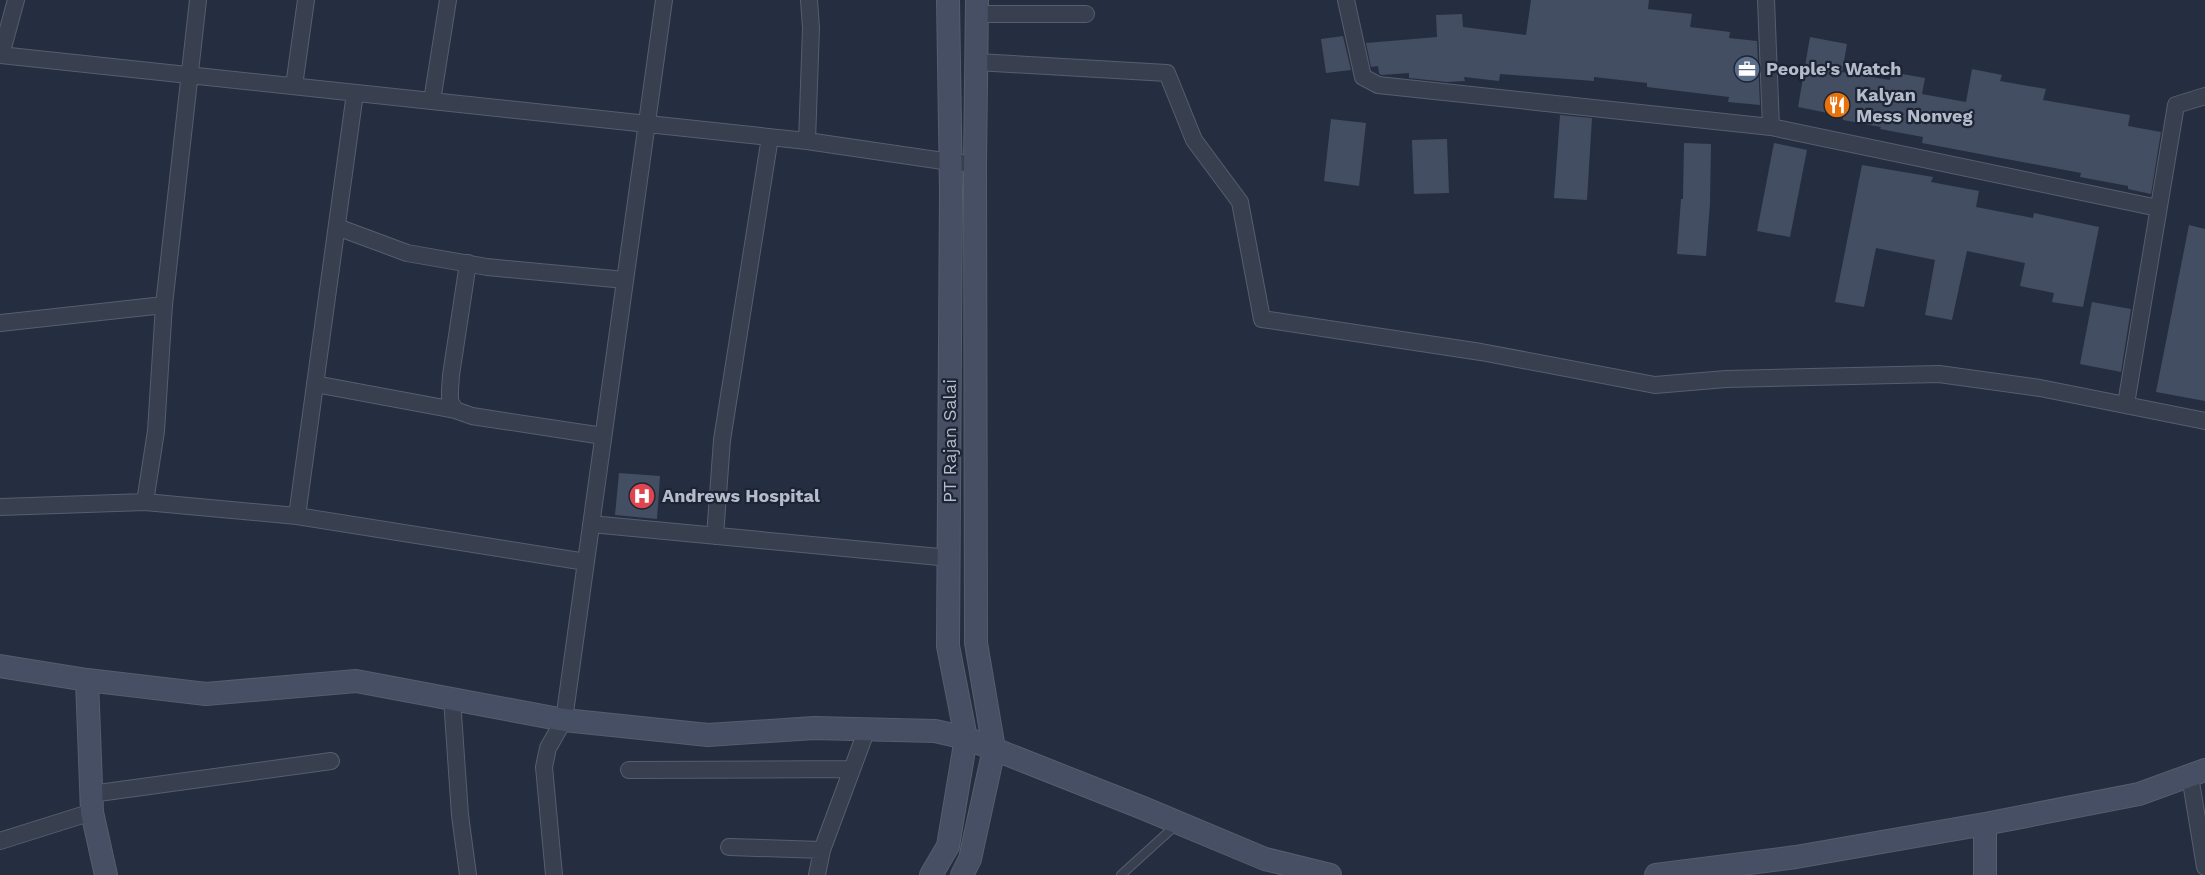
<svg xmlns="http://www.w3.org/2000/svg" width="2205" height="875" font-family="'Work Sans',sans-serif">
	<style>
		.building { fill: #434e62 }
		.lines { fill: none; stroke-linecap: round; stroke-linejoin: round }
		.lane-casing { stroke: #565e6d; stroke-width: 10 }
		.street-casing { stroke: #565e6d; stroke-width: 18 }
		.secondary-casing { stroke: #565e6d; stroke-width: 24 }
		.lane { stroke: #38404f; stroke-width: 8 }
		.street { stroke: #38404f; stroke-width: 16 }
		.secondary { stroke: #464f63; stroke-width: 22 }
		.labels { text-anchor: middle; stroke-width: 4.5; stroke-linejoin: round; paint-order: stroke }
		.poi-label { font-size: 18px; font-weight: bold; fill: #b4bbca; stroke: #1d2535; text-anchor: start }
		.street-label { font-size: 18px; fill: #b4bbca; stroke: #1d2535 }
	</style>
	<rect width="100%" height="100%" fill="#242e40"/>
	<!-- building -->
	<path class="building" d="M1531 0H1649L1648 9 1692 14 1690 27 1730 32 1729 38 1757 41 1760 105 1728 102 1729 97 1647 87V83L1594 77V81L1500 74 1499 81 1464 77 1465 81 1447 82 1409 78V73L1381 75 1379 73 1378 66 1371 67 1366 43 1437 37 1436 15 1462 14 1463 27 1526 35Z
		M1343 36 1351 70 1326 73 1321 39Z
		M1810 37 1847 44 1842 72 1890 80 1891 72 1925 78 1922 94 1966 102 1972 69 2002 75 2000 81 2046 89 2043 100 2130 115 2128 126 2161 132 2151 194 2128 189V186L2080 177 2081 173 1922 143 1923 137 1880 129 1881 127 1843 120V116L1798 107Z
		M1560 115 1592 118 1587 200 1554 198Z
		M1331 119 1366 123 1359 186 1324 181Z
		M1447 139 1449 193 1414 194 1412 140Z
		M1684 143 1711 144 1710 203 1706 256 1677 254 1681 199H1683Z
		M1774 143 1807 150 1790 237 1757 231Z
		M1862 165 1933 177 1931 182 1979 191 1976 207 2033 218 2034 213 2099 227 2083 307 2052 302 2054 293 2020 286 2025 263 1967 251 1952 320 1925 315 1935 260 1876 248 1864 307 1835 302Z
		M2189 225 2205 229V401L2156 392Z
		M2092 302 2131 309 2121 372 2080 364Z
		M619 473 660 476 657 519 615 515Z"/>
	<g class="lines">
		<defs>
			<path id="lane" d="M1121 875 1176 825"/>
			<path id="street" d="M1346 0 1363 77 1378 85 1771 127 2158 208
				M1766 0 1771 127
				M977 14H1086
				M0 55 807 141 950 162 975 164
				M1 55 16 0
				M977 62 1167 73 1194 140 1240 202 1262 319 1481 352 1655 385 1726 379 1939 374 2040 388 2205 421
				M294 86 306 0
				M432 101 448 0
				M807 141 811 28 809 0
				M337 227 407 253 487 267 625 280
				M468 263 451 375 450 390V401L455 410 472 416 603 436
				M0 323 164 305
				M315 384 455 410
				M2126 404 2176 105 2205 96
				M145 502 156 431 164 305 198 0
				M0 507 145 502 297 516 586 562
				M297 516 355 93
				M591 524 950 558
				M715 536 722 440 770 137
				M452 699 460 815 468 875
				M629 770 852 769
				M2190 776 2205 867
				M91 794 331 761
				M0 841 92 812
				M729 847 822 850
				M554 875 544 767 548 748 564 720 664 0
				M817 875 822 850 867 729"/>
			<path id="secondary" d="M0 666 87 680 206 694 356 681 564 720 708 735 814 728 935 731 966 738 1143 808 1265 859 1330 875
				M87 680 92 812 106 875
				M1985 824V875
				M931 875 948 846 966 738 948 646 951 191 948 0
				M962 875 970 859 994 749 976 643 975 164 977 0
				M1656 875 1796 857 1985 824 2139 794 2205 770"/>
		</defs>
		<!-- lane casing -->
		<use href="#lane" class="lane-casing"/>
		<!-- street casing -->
		<use href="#street" class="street-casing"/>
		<!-- secondary casing -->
		<use href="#secondary" class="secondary-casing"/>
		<!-- lane -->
		<use href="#lane" class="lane"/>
		<!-- street -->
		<use href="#street" class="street"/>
		<!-- secondary -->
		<use href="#secondary" class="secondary"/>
	</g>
	<!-- icons -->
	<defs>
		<symbol id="office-disc" viewBox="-11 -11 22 22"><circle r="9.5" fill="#5c6f8a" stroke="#1d2535"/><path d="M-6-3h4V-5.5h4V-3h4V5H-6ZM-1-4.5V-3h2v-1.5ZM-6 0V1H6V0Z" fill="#fff"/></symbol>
		<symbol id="restaurant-disc" viewBox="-11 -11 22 22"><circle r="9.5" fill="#e8710a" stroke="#1d2535"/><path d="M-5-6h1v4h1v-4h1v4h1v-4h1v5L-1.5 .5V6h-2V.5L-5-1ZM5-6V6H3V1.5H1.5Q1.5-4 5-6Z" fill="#fff"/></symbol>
		<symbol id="hospital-disc" viewBox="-11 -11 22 22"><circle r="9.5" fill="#e0444e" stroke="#1d2535"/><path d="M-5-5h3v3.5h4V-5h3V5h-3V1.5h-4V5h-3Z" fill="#fff"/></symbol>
	</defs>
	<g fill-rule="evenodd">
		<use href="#office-disc" x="1732" y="54" width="30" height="30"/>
		<use href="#restaurant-disc" x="1822" y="90" width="30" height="30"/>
		<use href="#hospital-disc" x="627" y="481" width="30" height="30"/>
	</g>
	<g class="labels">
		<!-- poi labels -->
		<g class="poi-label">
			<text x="1766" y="75">People's Watch</text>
			<text x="1856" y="101">Kalyan<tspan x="1856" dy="21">Mess Nonveg</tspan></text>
			<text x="662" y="502">Andrews Hospital</text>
		</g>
		<!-- street labels -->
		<g class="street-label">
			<text transform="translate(950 441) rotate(-90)" y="6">PT Rajan Salai</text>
		</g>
	</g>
</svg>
